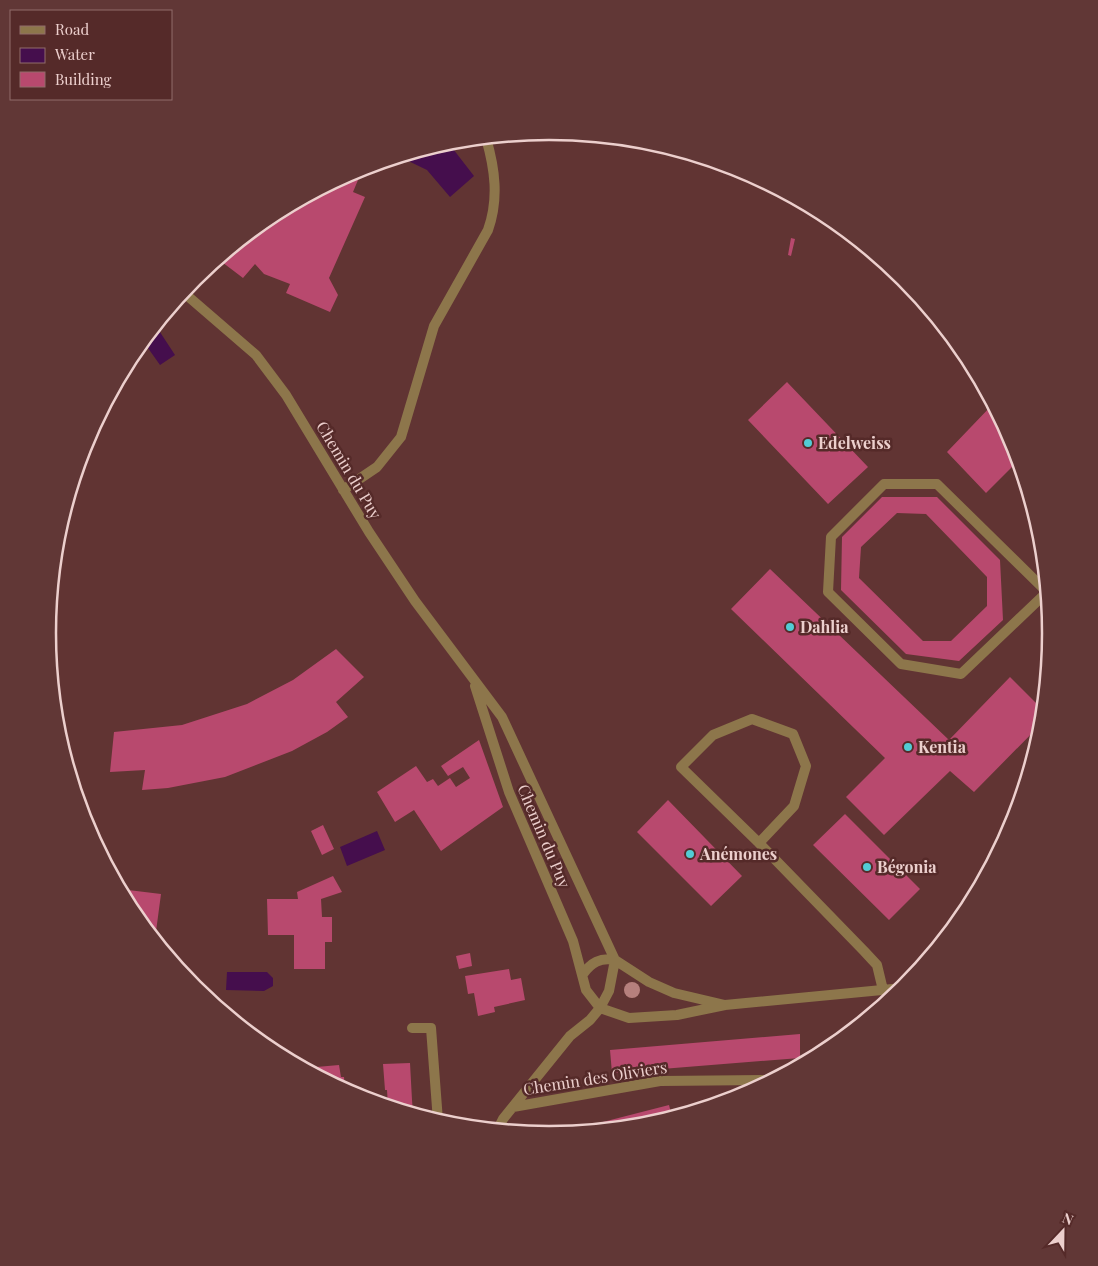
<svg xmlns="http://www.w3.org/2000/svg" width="1098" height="1266" font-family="'Playfair Display',serif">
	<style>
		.water { fill: #450e4d }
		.building { fill: #b8496e; fill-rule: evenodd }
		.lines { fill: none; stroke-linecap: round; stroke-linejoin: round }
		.street { stroke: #8d764b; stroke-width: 10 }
		.tree { fill: #b6807d }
		.poi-dot { fill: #52ccd5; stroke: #552a29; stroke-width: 2 }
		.labels { text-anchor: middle; stroke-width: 5; stroke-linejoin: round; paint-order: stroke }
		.poi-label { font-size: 16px; font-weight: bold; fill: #eccfcd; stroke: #552a29; text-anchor: start }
		.street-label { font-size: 16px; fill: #eccfcd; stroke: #552a29 }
		.rim { fill: none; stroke: #eccfcd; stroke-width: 2.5 }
	</style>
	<rect width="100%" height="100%" fill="#613433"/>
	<!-- water -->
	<path class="water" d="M446 143 450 145 474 176 450 197 427 170 400 157Z
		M156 326 175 355 160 365 143 341Z
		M377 831 385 850 347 866 340 847Z
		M227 972H267L273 978V986L264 991 226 990Z"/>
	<!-- building -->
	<path class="building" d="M363 168 353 192 365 197 329 278 338 295 330 312 286 293 290 284 264 274 255 264 243 278 218 259 271 216Z
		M791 238 795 239 791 256 788 255Z
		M787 382 868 467 828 504 748 420Z
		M993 404 1012 441 1018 461 986 493 947 452Z
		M882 497H937L1000 560 1003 620 959 661 906 654 841 590 842 537ZM897 513 926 514 987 577V606L951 641H923L859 578 861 547Z
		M770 569 949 740 1010 677 1043 710 1042 723 974 792 950 771 884 835 846 797 885 758 731 609Z
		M336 649 364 677 336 702 348 717 327 732 292 751 225 777 168 788 142 790 145 770 110 772 114 732 182 725 247 704 293 680Z
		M479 740 503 807 441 851 414 810 395 822 377 792 416 766 427 782 433 779 438 786 450 778 456 787 470 778 463 767 448 776 441 766Z
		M668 800 742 876 711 906 637 832Z
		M845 814 920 889 889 920 813 845Z
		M323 825 334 849 322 855 311 831Z
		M333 876 342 892 321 899 322 917H332V942H325V969H294V935H268L267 899H298L297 892Z
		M120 889 161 894 155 939 132 911Z
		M470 953 472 966 459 969 456 956Z
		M509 969 511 980 521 978 525 1000 494 1007 495 1012 478 1016 474 993 468 994 465 976Z
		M800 1034V1058L612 1073 610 1050Z
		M410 1063 412 1100 413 1113 388 1106 387 1090H385L383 1064Z
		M339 1065 341 1077H344L345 1090 305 1068Z
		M669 1105 672 1117 647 1125 556 1134Z"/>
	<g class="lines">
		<!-- street -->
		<path class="street" d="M183 292 256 355 286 395 369 532 415 601 502 717 615 960 649 982 674 993 725 1005
			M884 484H937L1047 592 961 674 901 664 828 592 831 537Z
			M343 490 377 467 401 437 434 326 488 230C499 199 495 169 486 138
			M1028 493 1031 503
			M475 686 509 792 573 941 586 990 600 1008 629 1018 677 1015 725 1005 903 988
			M759 843 794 806 806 766 793 734 752 719 713 735 681 767 759 843 864 951 877 965 883 990
			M944 935 947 934
			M412 1028H431L438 1121
			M513 1107 660 1081 772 1080
			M498 1129 503 1119 570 1036 590 1020 600 1008 609 991 615 960C600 957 591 963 583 974"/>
	</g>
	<!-- trees -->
	<circle class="tree" cx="632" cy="990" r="8"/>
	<!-- markers -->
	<g class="poi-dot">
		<circle cx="808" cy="443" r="5"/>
		<circle cx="790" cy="627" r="5"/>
		<circle cx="908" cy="747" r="5"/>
		<circle cx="690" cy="854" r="5"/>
		<circle cx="867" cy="867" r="5"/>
	</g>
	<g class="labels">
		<!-- poi labels -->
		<g class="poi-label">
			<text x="818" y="449">Edelweiss</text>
			<text x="800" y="633">Dahlia</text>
			<text x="918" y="753">Kentia</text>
			<text x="700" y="860">Anémones</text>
			<text x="877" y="873">Bégonia</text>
		</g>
		<!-- street labels -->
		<g class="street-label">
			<text transform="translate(349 470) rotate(59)" y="6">Chemin du Puy</text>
			<text transform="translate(544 836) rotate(67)" y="6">Chemin du Puy</text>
			<text transform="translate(595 1078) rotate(-9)" y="6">Chemin des Oliviers</text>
		</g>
	</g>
	<!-- crop -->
	<path d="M0 0H1098V1266H0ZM56 633a493 493 0 1 1 986 0a493 493 0 1 1-986 0Z" fill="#613736" fill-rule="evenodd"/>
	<path class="rim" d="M56 633a493 493 0 1 1 986 0a493 493 0 1 1-986 0Z"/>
	<!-- legend -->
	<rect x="10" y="10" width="162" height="90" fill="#552a29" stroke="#916c6b"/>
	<rect x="20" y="26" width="25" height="8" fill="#8d764b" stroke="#916c6b"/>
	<text x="55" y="35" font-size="15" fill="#eccfcd">Road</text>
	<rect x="20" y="48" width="25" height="15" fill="#450e4d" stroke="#916c6b"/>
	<text x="55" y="60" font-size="15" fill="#eccfcd">Water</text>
	<rect x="20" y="72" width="25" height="15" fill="#b8496e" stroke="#916c6b"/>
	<text x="55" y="85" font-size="15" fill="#eccfcd">Building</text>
	<!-- north arrow -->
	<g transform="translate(1063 1231) rotate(22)" stroke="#552a29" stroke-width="4" paint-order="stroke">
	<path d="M0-4L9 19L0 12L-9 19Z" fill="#eccfcd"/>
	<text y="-8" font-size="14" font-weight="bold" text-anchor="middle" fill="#eccfcd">N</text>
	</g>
</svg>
